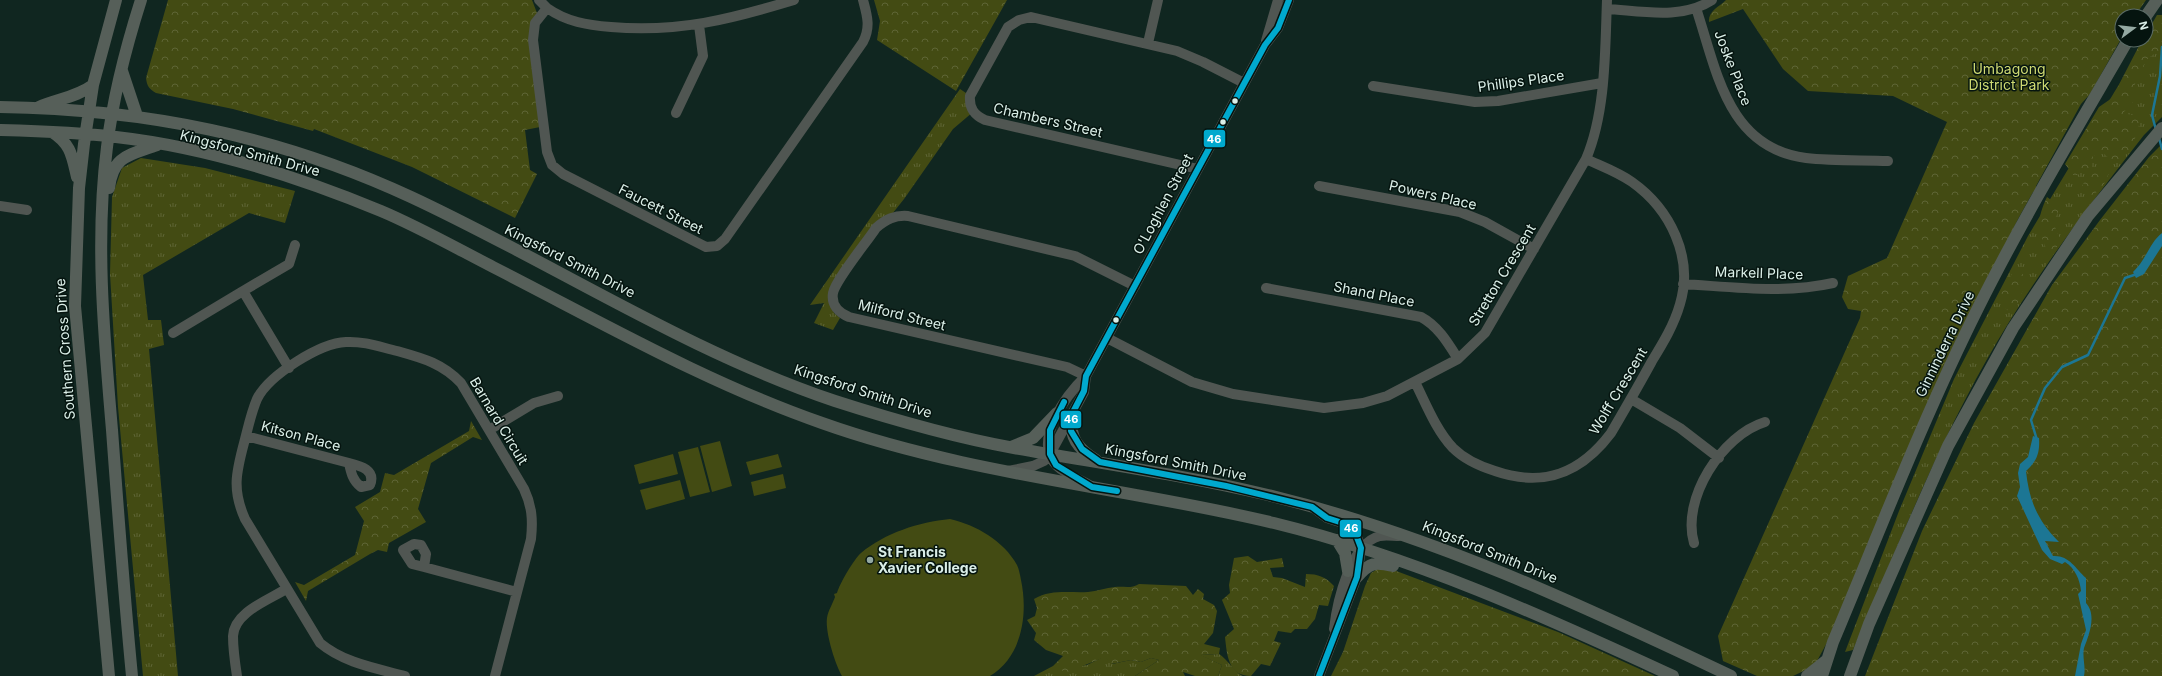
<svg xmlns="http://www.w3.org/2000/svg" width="2162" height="676" font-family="Inter,sans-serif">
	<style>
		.grass { fill: url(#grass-tufts) }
		.forest { fill: url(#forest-crowns) }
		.pitch { fill: #434b13 }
		.water { fill: #1c7694 }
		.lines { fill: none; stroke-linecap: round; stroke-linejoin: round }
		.stream { stroke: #1c7694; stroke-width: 2.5 }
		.minor { stroke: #505652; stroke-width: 10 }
		.major { stroke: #565f59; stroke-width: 12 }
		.bus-1-casing { stroke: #05140f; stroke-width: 9 }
		.bus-1 { stroke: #00a9ce; stroke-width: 6 }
		.bus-dot { fill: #dbefe8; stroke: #05140f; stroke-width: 1.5 }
		.poi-dot { fill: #94a9a2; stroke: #05140f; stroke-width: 1.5 }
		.labels { text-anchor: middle; stroke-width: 3; stroke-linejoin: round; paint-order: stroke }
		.street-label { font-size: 14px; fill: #dbefe8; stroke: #05140f }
		.park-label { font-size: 14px; fill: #ced972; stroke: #05140f }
		.poi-label { font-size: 14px; font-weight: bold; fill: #dbefe8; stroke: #05140f; text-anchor: start }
		.line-badge { stroke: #05140f; stroke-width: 1.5 }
		.badge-label { font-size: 11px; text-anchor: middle; font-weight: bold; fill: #fff }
	</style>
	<defs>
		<pattern id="grass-tufts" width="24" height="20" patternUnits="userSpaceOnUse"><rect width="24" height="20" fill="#434b13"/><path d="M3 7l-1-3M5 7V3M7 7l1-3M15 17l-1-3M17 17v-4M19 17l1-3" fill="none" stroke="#5e6535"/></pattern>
		<pattern id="forest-crowns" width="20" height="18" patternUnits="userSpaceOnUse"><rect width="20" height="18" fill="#434b13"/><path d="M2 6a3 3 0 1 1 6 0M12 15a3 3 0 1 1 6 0" fill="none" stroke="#5e6535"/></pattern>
	</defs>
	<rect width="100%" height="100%" fill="#102620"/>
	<!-- grass -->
	<path class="grass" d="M2162 19V117L2144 135C2087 208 2031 281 1986 361 1934 453 1895 553 1853 650L1845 652 1899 511 1954 379 2028 236 2115 91Z
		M960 89 966 93 972 90 973 112 953 129 904 199 838 282 831 300 834 313 840 318 833 330 814 323 824 303 810 305Z
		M141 158 205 168 295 191 285 223 249 213 143 275 148 320H161L164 345 149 349 178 676H143L118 407 110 274 112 197 122 168Z
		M1219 654C1227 659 1237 674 1243 676H1218L1222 665 1200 655Z
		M1105 656 1112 664 1131 660 1141 662 1151 658 1159 660 1135 676H1034L1053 666V669L1087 665Z"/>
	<!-- forest -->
	<path class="forest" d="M168 0H532L537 13 540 127 525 130 530 170 537 174 515 218 412 167 314 129 313 131 233 109 156 93C149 89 147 86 146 78Z
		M874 0H1007L956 91 877 40 880 21Z
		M1726 0H2146L2135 16H2122V37L2090 94 2081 104 2036 186V191L2033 192 2018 219 1934 393 1830 637 1817 661 1810 668 1793 676H1757L1723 661 1718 636 1860 318 1861 311 1848 309 1842 297 1848 276 1887 258 1947 122 1893 96 1808 91 1783 69 1743 9 1709 22C1708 11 1719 7 1726 0Z
		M2157 15H2162V48L2146 60 2135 84 2133 102 2123 113 2141 117C2137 133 2132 160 2112 161L2102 152 2093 156 2092 167 2109 172C2105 185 2100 192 2088 197L2080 189 2089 175 2084 170 2075 177 2065 164 2099 107 2112 98 2142 40H2146V34Z
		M2162 144V676H1865L1922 531 1974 423 2052 285 2100 220 2149 157Z
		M2047 197 2061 207 2053 222 2060 239 2056 249 2047 250C2037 229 2037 218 2047 197Z
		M2014 270 2028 277 2013 315 2001 304 2000 296Z
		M471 421 482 440 473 437 431 463 418 509 426 522 389 543 387 552 378 550 370 554 308 591 306 601 295 582 304 585 355 555 364 521 355 507 380 492 385 473 394 475 469 431Z
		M1248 556 1257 562 1282 558 1284 567 1270 568 1273 577 1282 578 1305 587 1306 574C1318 574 1326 577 1334 586L1328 606 1319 605 1315 619 1307 629H1295L1291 633 1278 631 1274 641 1281 643 1270 666 1261 664 1251 676C1228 676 1227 655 1225 637L1234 629 1222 600 1230 593 1229 585 1234 558Z
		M1379 568 1391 569 1558 632 1655 676H1331L1343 652 1365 586 1371 573Z
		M1139 584 1186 586 1193 595 1198 589 1204 594 1203 599 1214 605 1217 611 1213 633 1204 644 1220 648 1219 654 1201 655 1222 665 1218 676H1195L1183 672 1185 676H1135L1159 660 1151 658 1141 662 1131 660 1111 664 1105 657 1080 667 1075 673 1053 669V666L1063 656 1046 650 1034 640 1036 633 1027 620 1035 616 1037 608 1034 599C1051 589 1069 593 1088 592 1097 591 1106 588 1115 587 1124 586 1131 589 1139 584Z"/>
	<!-- pitch -->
	<path class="pitch" d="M720 441 732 486 712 492 700 446Z
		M698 447 710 492 690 497 678 452Z
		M673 454 678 474 639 484 634 465Z
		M778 454 782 467 750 475 746 462Z
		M783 474 786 488 754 496 751 482Z
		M680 480 685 499 646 510 640 490Z
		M950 519C976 525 1004 541 1017 565 1019 569 1020 575 1021 580 1028 613 1023 656 990 676H842C835 664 825 632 827 618 828 611 833 603 835 597L834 594 837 593C840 583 854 559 861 553 885 533 919 522 950 519Z"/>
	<!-- water -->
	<path class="water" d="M2162 233V246L2144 274 2136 278 2133 272C2146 260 2150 242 2162 233Z
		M2033 436 2039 438C2040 453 2037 461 2026 471 2029 501 2038 521 2059 542L2045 541 2053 556C2069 555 2075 568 2086 578V603C2097 615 2089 635 2084 648 2082 657 2086 667 2084 676H2075L2081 644 2086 630 2078 594 2081 591C2080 580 2075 568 2065 562L2062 564 2050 559 2042 550 2017 496 2020 487 2018 473 2020 464 2028 457Z"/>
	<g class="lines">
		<!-- stream -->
		<path class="stream" d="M2156 130 2152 115 2160 76 2162 47
			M2159 138 2162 149
			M2037 440 2031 420 2045 388 2062 367 2088 355 2125 278 2137 274"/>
		<!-- minor -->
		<path class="minor" d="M539 0 547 8 535 23 533 40 547 152 552 165 563 174 706 247 717 246 725 239 863 42C871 27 867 15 863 0
			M547 8C567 22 587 25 611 27 678 33 731 19 794 0
			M1696 8C1717 71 1727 148 1806 158 1833 161 1861 160 1888 161
			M1607 9C1641 11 1682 20 1712 0
			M1266 41 1278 0
			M1148 43 1158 0
			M1373 86 1475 102 1498 101 1602 83
			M676 113 703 56 699 25
			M1198 169 985 120C974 115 969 108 970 96L1008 27 1019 20 1031 17 1177 51 1203 62 1244 83
			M1319 186 1460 212 1485 222 1534 249
			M0 206 27 210
			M1683 284C1733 287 1784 294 1833 283
			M1266 288 1421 317C1438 326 1448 343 1458 359
			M173 333 243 291
			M1107 338 1192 382 1233 394 1324 408 1363 403 1387 396 1458 359 1485 333 1586 159C1606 112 1605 51 1607 0
			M289 368 243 291 289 264 295 245
			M1086 376 1067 367 849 317C839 313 831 305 833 293 836 279 867 242 876 228 886 219 895 215 908 216L1075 256 1135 286
			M1086 376C1068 393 1031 441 1057 466 1066 475 1080 479 1091 486
			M1415 382C1426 404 1436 430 1453 448 1465 460 1479 466 1495 471 1544 488 1581 473 1611 433 1625 409 1639 385 1652 361 1663 343 1674 325 1680 304 1694 257 1670 209 1632 182 1618 172 1601 166 1586 159
			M1631 399 1680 428 1719 458
			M489 430 534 403 558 396
			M246 436 349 463C361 466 376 470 370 485L361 487C353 481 351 473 349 463
			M1008 471 1033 466 1044 461 1050 454 1084 392 1086 376 1265 45 1278 28 1289 0
			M1315 509 1327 518 1346 524 1355 532 1361 548 1357 577 1319 676
			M1694 543C1681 499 1722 435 1765 422
			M424 567 412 564 403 550 414 544 421 545 426 554 424 567 517 592
			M1334 629C1337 603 1350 543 1380 536 1386 535 1393 536 1399 536
			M237 676C235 663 233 649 233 636 234 612 269 600 286 589
			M405 676C375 668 344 663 320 643L245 519C232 490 236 473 244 443 248 428 251 413 257 399 269 375 320 343 346 342 364 341 380 347 397 351 422 358 442 363 461 383L524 489C532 506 533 520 531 539L495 676"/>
		<!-- major -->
		<path class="major" d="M2146 16 2157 0
			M122 71 137 116
			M0 107C145 109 280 136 411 197 553 263 686 351 835 401 894 420 953 437 1014 448 1098 463 1184 475 1268 495 1432 535 1579 604 1731 676
			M39 107C57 99 77 97 93 85
			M0 130C38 131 77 132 116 137 204 147 299 177 381 211 419 227 456 248 493 267 601 322 707 383 822 423 968 475 1124 487 1274 523 1413 557 1543 616 1673 676
			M52 132C71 144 72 156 77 177
			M109 188C113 155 130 155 157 145
			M1071 416C1070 438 1077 448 1096 460
			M1011 447 1033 438 1057 413
			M1337 540 1345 553 1348 571
			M1357 577C1370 562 1375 562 1393 566
			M109 676 75 306 79 188 84 144 93 85 116 0
			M132 676C124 594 118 512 112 430 104 336 95 240 107 147 113 97 126 47 141 0
			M1807 676 1827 660
			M1822 676 1833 642C1880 530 1924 416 1978 308 2024 216 2077 128 2128 40
			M1850 676 1869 624 1948 446 2013 328 2088 216 2162 128"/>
		<defs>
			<path id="bus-1" d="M1289 0 1278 28 1265 45 1086 376 1084 391 1071 416V431L1082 449 1100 462 1226 486 1312 507 1327 518 1346 524 1355 532 1361 548 1357 577 1319 676
				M1064 402 1050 430V454L1056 465 1092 487 1117 491"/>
		</defs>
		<!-- bus-1 casing -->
		<use href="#bus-1" class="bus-1-casing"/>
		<!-- bus-1 -->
		<use href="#bus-1" class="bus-1"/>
	</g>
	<!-- markers -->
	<g class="bus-dot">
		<circle cx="1235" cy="101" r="3.5"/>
		<circle cx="1223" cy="122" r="3.5"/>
		<circle cx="1116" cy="320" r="3.5"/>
	</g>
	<circle class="poi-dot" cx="870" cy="560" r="4"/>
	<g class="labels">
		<!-- street labels -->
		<g class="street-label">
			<text transform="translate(1733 68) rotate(69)" y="5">Joske Place</text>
			<text transform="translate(1521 81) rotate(-8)" y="5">Phillips Place</text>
			<text transform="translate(1048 120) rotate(13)" y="5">Chambers Street</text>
			<text transform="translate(250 153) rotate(15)" y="5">Kingsford Smith Drive</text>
			<text transform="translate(1433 195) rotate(13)" y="5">Powers Place</text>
			<text transform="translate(1163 204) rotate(-62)" y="5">O'Loghlen Street</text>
			<text transform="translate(661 209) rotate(27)" y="5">Faucett Street</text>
			<text transform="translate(570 261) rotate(27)" y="5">Kingsford Smith Drive</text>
			<text transform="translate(1759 273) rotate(2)" y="5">Markell Place</text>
			<text transform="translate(1502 275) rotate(-59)" y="5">Stretton Crescent</text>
			<text transform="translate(1374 294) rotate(11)" y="5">Shand Place</text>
			<text transform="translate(902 315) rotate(14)" y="5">Milford Street</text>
			<text transform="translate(1945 344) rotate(-64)" y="5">Ginninderra Drive</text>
			<text transform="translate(65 349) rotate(-94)" y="5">Southern Cross Drive</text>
			<text transform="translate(863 391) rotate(18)" y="5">Kingsford Smith Drive</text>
			<text transform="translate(1618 391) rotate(-59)" y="5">Wolff Crescent</text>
			<text transform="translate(499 421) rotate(59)" y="5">Barnard Circuit</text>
			<text transform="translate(301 436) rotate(15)" y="5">Kitson Place</text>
			<text transform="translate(1176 462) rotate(11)" y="5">Kingsford Smith Drive</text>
			<text transform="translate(1490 552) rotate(22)" y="5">Kingsford Smith Drive</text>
		</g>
		<!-- park labels -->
		<g class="park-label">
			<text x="2009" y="74">Umbagong<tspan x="2009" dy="16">District Park</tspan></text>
		</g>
		<!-- poi labels -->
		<g class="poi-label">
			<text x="878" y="557">St Francis<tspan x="878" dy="16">Xavier College</tspan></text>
		</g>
	</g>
	<g class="line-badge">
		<rect x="1203" y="129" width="23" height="19" rx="4" fill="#00a9ce"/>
		<rect x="1060" y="410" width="22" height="19" rx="4" fill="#00a9ce"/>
		<rect x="1339" y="519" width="23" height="19" rx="4" fill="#00a9ce"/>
	</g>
	<g class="badge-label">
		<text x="1214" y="143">46</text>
		<text x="1071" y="423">46</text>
		<text x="1351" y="532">46</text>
	</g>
	<!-- north arrow -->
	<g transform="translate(2134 28) rotate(75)"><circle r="19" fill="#05140f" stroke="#5b6c66"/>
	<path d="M0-3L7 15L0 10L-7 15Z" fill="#94a9a2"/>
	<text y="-6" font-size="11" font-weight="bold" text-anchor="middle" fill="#dbefe8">N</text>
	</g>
</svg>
